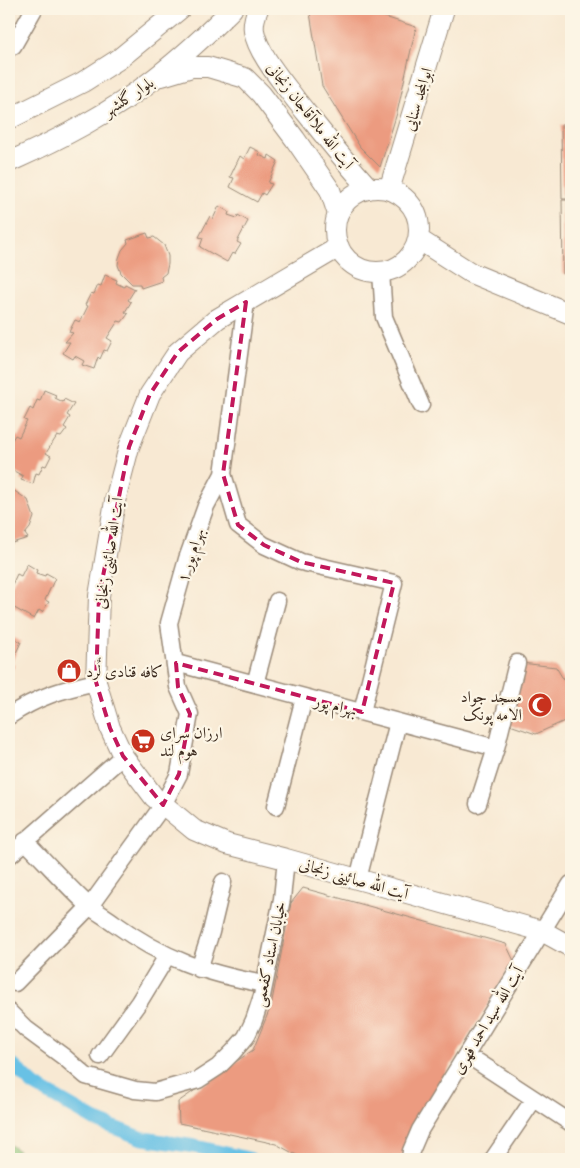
<svg xmlns="http://www.w3.org/2000/svg" width="580" height="1168" font-family="'Gentium Book Plus',Amiri,serif">
	<style>
		.green { fill: #8bc477; stroke: #63774a }
		.lines { fill: none; stroke-linecap: round; stroke-linejoin: round }
		.canal { stroke: #67c1e5; stroke-width: 14 }
		.building { fill: #ec9b80 }
		.minor-casing { stroke: #9a8a78; stroke-width: 19 }
		.major-casing { stroke: #9a8a78; stroke-width: 22 }
		.minor { stroke: #fff; stroke-width: 16 }
		.major { stroke: #fff; stroke-width: 20 }
		.marked { fill: none; stroke: #c2185b; stroke-width: 4; stroke-dasharray: 10 6; stroke-linejoin: round }
		.labels { text-anchor: middle; stroke-width: 4.5; stroke-linejoin: round; paint-order: stroke }
		.street-label { font-size: 16px; fill: #3b2a1e; stroke: #fcf5e5 }
		.poi-label { font-size: 16px; fill: #3b2a1e; stroke: #fcf5e5; text-anchor: start }
	</style>
	<rect width="100%" height="100%" fill="#fcf5e5"/>
	<filter id="ink" filterUnits="userSpaceOnUse"><feTurbulence type="fractalNoise" baseFrequency=".02" numOctaves="2"/><feDisplacementMap in="SourceGraphic" scale="10" xChannelSelector="R" yChannelSelector="G"/><feConvolveMatrix kernelMatrix="1 2 1 2 8 2 1 2 1" color-interpolation-filters="sRGB"/></filter>
	<filter id="wash" filterUnits="userSpaceOnUse"><feTurbulence type="fractalNoise" baseFrequency=".0096" numOctaves="4" result="noise"/><feDisplacementMap in="SourceGraphic" scale="20" xChannelSelector="R" yChannelSelector="G"/><feGaussianBlur stdDeviation="1.12" result="paint"/><feColorMatrix in="noise" values="0 0 0 0 0 0 0 0 0 0 0 0 0 0 0 0 0 1.4 0 .05"/><feComposite in="paint" operator="in"/></filter>
	<g filter="url(#wash)">
		<rect width="100%" height="100%" fill="#f8e9d3"/>
		<!-- green -->
		<path class="green" d="M9 1144 30 1159H9Z"/>
		<g class="lines">
			<!-- canal -->
			<path class="canal" d="M9 1062 34 1085 95 1120 141 1138 198 1147 250 1159"/>
		</g>
		<g id="blocks">
			<!-- building -->
			<path class="building" d="M311 9H360L416 27 397 113 380 167 360 147 322 86 310 13Z
				M561 125H571V199H562Z
				M250 147 260 152 259 155 268 159 269 155 278 161 268 183 272 184 265 195 262 193 257 202 230 187 234 178 230 177 240 156 244 159Z
				M562 200H571V274H563Z
				M219 206 229 212 228 215 237 218 238 215 248 221 237 242 241 244 235 254 232 253 227 262 200 247 203 238 199 237 210 216 213 219Z
				M147 233 149 238 154 237 164 245 168 256V264L166 273 161 277 162 281 141 288 140 284H132L121 273 118 265 119 258 122 250 128 243 127 240Z
				M105 275 117 280 116 283 124 287 125 284 135 289 128 300 131 302 125 312 128 314 122 322 118 321 107 338 112 341 107 351 104 350 100 359 98 357 94 369 82 365 84 361 75 356 73 359 63 353 70 342H65L73 333 69 332 75 320 80 322 88 306 85 305 91 293 94 294 98 285 101 286Z
				M44 390 56 395 55 398 63 402 64 399 74 404 67 415 70 417 64 427 67 429 61 437 57 436 46 453 51 456 46 466 43 465 39 474 36 473 33 484 21 480 23 476 14 471 12 474 9 472V452L12 448 9 447V445L15 435 19 437 27 421 24 420 30 408 33 410 37 400 40 401Z
				M13 490 28 500 34 517 30 528 25 534 28 538 9 544V491Z
				M27 564 37 570 36 573 45 576 46 573 55 578 45 600 49 602 42 612 39 610 34 619 9 605 11 596 9 595V591L17 574 21 576Z
				M12 637 21 642 11 664 15 665 9 675V640H11Z
				M521 663 556 667 571 692V718L536 734 504 723Z
				M303 888 506 944 514 961 424 1110 400 1159H304L276 1144 179 1123 178 1102 253 1050 271 1006 291 903Z"/>
		</g>
	</g>
	<g filter="url(#ink)">
		<use href="#blocks" fill-opacity="0" stroke="#9a8a78" stroke-width="1"/>
		<g class="lines">
			<defs>
				<path id="minor" d="M13 46 34 9
					M381 272 384 317 421 405
					M223 474 238 525 264 545 301 562 394 583 362 712
					M176 663 496 748
					M255 684 277 601
					M9 716C39 696 61 690 96 682
					M478 804 496 748 517 663
					M276 806 304 698
					M25 841C46 862 67 886 89 906 97 912 106 917 114 923 164 959 204 973 264 984
					M9 856 123 756
					M358 879 398 722
					M199 969 211 932 223 882
					M15 983 90 906 163 805 179 774 190 714 178 687 169 623 187 559 206 506 223 474 246 302
					M9 1012 26 1029 64 1057 86 1076 135 1090 155 1092 198 1080 218 1067 233 1052 246 1037 254 1020 262 996 282 899 286 859
					M100 1056 139 1002 167 956
					M478 1062 571 1123
					M410 1159 411 1151 420 1130 571 884
					M493 1159 534 1099"/>
				<path id="major" d="M258 9C255 16 253 24 254 31 258 54 283 82 296 100 320 130 344 161 370 189
					M162 76 192 67H208L245 78 261 94 295 139 330 190 338 214
					M9 119 83 82 119 59 180 9
					M9 162C60 139 111 113 155 78 181 58 209 32 232 9
					M335 230a42 42 0 1 1 84 0a42 42 0 1 1-84 0Z
					M389 190 444 9
					M418 239 471 273 571 314
					M339 247 217 319 178 352 150 394 129 447 115 501 99 596 96 682 110 728 123 756 154 797 194 830 227 844 286 859 542 931 571 947"/>
			</defs>
			<!-- minor casing -->
			<use href="#minor" class="minor-casing"/>
			<!-- major casing -->
			<use href="#major" class="major-casing"/>
			<!-- minor -->
			<use href="#minor" class="minor"/>
			<!-- major -->
			<use href="#major" class="major"/>
		</g>
	</g>
	<!-- marked area -->
	<path class="marked" d="M246 302 223 474 238 525 264 545 301 562 394 583 362 712 176 663 178 687 190 714 179 774 163 805 123 756 110 728 96 682 99 596 129 447 150 394 178 352 217 319Z"/>
	<!-- icons -->
	<defs>
		<symbol id="shop-disc" viewBox="-11 -11 22 22"><circle r="9.5" fill="#c8321e" stroke="#fcf5e5"/><path d="M-5-2.5h2.3a2.7 3.5 0 0 1 5.4 0H5L5.5 6h-11ZM-1.5-2.5h3a1.5 2.3 0 0 0-3 0Z" fill="#fff"/></symbol>
		<symbol id="mosque-disc" viewBox="-11 -11 22 22"><circle r="9.5" fill="#c8321e" stroke="#fcf5e5"/><path d="M3.5-4.9A6 6 0 1 0 3.5 4.9A5 5 0 1 1 3.5-4.9Z" fill="#fff"/></symbol>
		<symbol id="supermarket-disc" viewBox="-11 -11 22 22"><circle r="9.5" fill="#c8321e" stroke="#fcf5e5"/><path d="M-6-5.5h2.5l.6 2H6L4.5 2H-2.5L-4.4-4H-6ZM-1.5 3.2a1.3 1.3 0 1 0 .1 0ZM3 3.2a1.3 1.3 0 1 0 .1 0Z" fill="#fff"/></symbol>
	</defs>
	<g fill-rule="evenodd">
		<use href="#shop-disc" x="55" y="657" width="28" height="28"/>
		<use href="#mosque-disc" x="526" y="691" width="28" height="28"/>
		<use href="#supermarket-disc" x="129" y="727" width="28" height="28"/>
	</g>
	<g class="labels">
		<!-- street labels -->
		<g class="street-label">
			<text transform="translate(128 96) rotate(-34)" y="6">بلوار گلشهر</text>
			<text transform="translate(417 99) rotate(-73)" y="6">ابوالمجد سنایی</text>
			<text transform="translate(311 115) rotate(52)" y="6">آیت الله ملاآقاجان زنجانی</text>
			<text transform="translate(108 553) rotate(-81)" y="6">آیت الله صائینی زنجانی</text>
			<text transform="translate(190 555) rotate(-72)" y="6">بهرام پور ۱</text>
			<text transform="translate(336 705) rotate(14)" y="6">بهرام پور</text>
			<text transform="translate(354 878) rotate(16)" y="6">آیت الله صائینی زنجانی</text>
			<text transform="translate(269 954) rotate(-78)" y="6">خیابان استاد کفعمی</text>
			<text transform="translate(487 1020) rotate(-59)" y="6">آیت الله سید احمد فهری</text>
		</g>
		<!-- poi labels -->
		<g class="poi-label">
			<text x="86" y="677">کافه قنادی لٌرد</text>
			<text x="522" y="702" text-anchor="end">مسجد جواد<tspan x="522" dy="18">الامه پونک</tspan></text>
			<text x="160" y="738">ارزان سرای<tspan x="160" dy="18">هوم لند</tspan></text>
		</g>
	</g>
	<!-- margin -->
	<rect width="580" height="1168" fill="none" stroke="#fcf5e5" stroke-width="30"/>
</svg>
